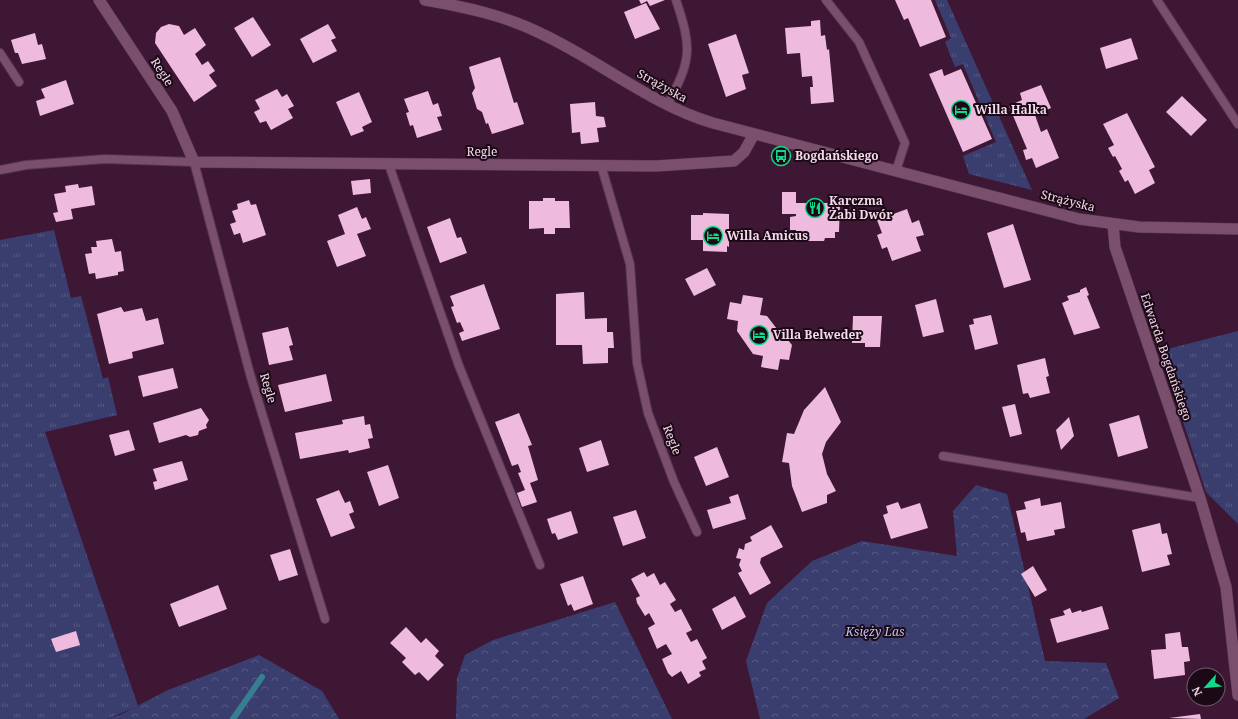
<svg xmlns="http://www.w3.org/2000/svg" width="1238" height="719" font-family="'Noto Serif',serif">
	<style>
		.grass { fill: url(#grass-tufts) }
		.forest { fill: url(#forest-crowns) }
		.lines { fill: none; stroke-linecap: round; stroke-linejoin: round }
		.stream { stroke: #377e91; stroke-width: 6 }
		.building { fill: #eebbde }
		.service-casing { stroke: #55354d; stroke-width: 10 }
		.minor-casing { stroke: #55354d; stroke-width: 12 }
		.service { stroke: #7a4e6d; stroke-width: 8 }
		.minor { stroke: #7a4e6d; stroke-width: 11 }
		.labels { text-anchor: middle; stroke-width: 4; stroke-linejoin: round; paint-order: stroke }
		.street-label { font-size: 12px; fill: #f3d9ea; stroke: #1b0a16 }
		.poi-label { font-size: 12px; font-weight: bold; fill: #f3d9ea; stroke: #1b0a16; text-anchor: start }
		.park-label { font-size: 12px; font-style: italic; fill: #bac1ed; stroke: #1b0a16 }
	</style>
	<defs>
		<pattern id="grass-tufts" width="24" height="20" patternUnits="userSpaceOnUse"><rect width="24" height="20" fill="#3a3e6f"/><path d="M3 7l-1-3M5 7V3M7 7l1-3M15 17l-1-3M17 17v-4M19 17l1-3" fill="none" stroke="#575984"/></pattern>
		<pattern id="forest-crowns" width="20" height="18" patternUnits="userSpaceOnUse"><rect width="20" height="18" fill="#3a3e6f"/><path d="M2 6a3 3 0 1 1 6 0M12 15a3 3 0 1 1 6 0" fill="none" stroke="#575984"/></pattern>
	</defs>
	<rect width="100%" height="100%" fill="#3e1734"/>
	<!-- grass -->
	<path class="grass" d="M935 0H947L1032 190 969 174 963 156 996 142 963 64 955 67 945 42 951 38Z
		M54 230 71 298 81 296 103 379 108 377 117 415 45 432 138 706 107 719H0V240Z
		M1238 331V524L1206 492 1160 351Z"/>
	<!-- forest -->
	<path class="forest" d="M976 485 1007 494 1045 661 1106 663 1119 698 1084 719H760L746 661 767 603 812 561 862 541 957 556 953 511Z
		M615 602 672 719H456L457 678 465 655 493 640Z
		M259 655 322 691 339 719H107L120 715 168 690Z"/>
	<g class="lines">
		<!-- stream -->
		<path class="stream" d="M233 719 262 677"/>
	</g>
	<!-- building -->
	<path class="building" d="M639 0H665L650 6 647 1 641 4Z
		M895 0H931L946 37 920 47 908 18 904 20Z
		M646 3 660 29 635 39 624 12Z
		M253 17 271 45 252 57 234 28Z
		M820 20 821 36 825 35 827 50 829 49 834 102 811 104 810 87H813L812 76 802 77 800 53 787 54 785 28 811 26V21Z
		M169 24 179 26 184 35 195 28 206 45 195 54 202 65 208 61 215 71 209 75 217 86 194 102 155 43 156 33 161 27Z
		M328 24 336 38 331 40 337 51 313 63 300 39Z
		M35 33 38 45 42 44 46 59 22 64 18 53H15L11 40Z
		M736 34 749 73 742 75 746 89 726 97 708 44Z
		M1131 38 1138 59 1106 69 1100 48Z
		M500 57 514 103 517 102 524 124 492 134 488 123 486 124 482 112 477 109 472 93 475 88 469 67Z
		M942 69 944 76 961 69 992 139 963 152 929 74Z
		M66 80 74 104 40 116 36 101 45 98 41 89Z
		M1041 85 1051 108 1035 115 1041 132 1047 129 1059 158 1036 168 1032 158 1026 160 1023 150 1027 149 1009 106 1022 100 1020 93Z
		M277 89 282 97 287 94 294 106 288 109 293 118 271 130 266 121 260 123 254 112 260 109 255 100Z
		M428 91 433 105 438 103 442 116 437 117 442 130 417 138 413 125 410 126 406 113 409 112 404 99Z
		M359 92 372 122 362 127 364 131 351 136 336 102Z
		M1182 96 1207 120 1191 136 1166 112Z
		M595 102 596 116 604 117 606 127 597 128 599 142 581 144 580 132 572 133 570 104Z
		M1127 113 1155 167 1149 170 1155 183 1135 194 1128 180 1125 182 1119 171 1122 169 1115 156 1113 157 1108 148 1114 145 1103 124Z
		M370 179 371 193 353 195 351 181Z
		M78 184 79 188 92 186 95 205 71 209 73 219 56 222 53 213 58 212 54 194 66 192 65 186Z
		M782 192H796V203H840L839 232H835V238H825L824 241H796V230H790V217L796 216V214H782Z
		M543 198H555V201H569L570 228H555V234H544V228L529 229V201H543Z
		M249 200 251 205 256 204 266 235 243 243 240 233 234 235 230 224 236 222 232 211 238 209 237 204Z
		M357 207 362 219 366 217 371 229 357 234 366 256 337 267 327 241 345 234 338 215Z
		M907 209 912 223 919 220 924 235 916 237 921 251 892 261 887 247 882 249 877 235 882 233 877 220Z
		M703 213 729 214V247L727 246V252L703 251V240H691V215H703Z
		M450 218 457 238 461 237 467 253 440 263 427 227Z
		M1013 224 1031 280 1004 288 987 233Z
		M112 239 115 252 121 251 124 271 118 272V275L96 279 95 273 89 274 85 254 92 253 91 247H97L96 241Z
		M707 268 716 285 694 296 685 279Z
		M484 284 500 329 462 341 459 333 464 331 460 322 457 323 451 307 454 306 450 296Z
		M1086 287 1089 295 1087 296 1100 328 1074 335 1062 303 1069 300 1067 296 1080 292V290Z
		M584 292 585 319 607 318V332H613L614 348H608V363L583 364 582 345H556V294Z
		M743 295 763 298 760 315 767 316 777 329 775 338 788 340 792 345 789 360 780 359 778 370 761 367 763 356 753 354 737 331 738 321 727 319 730 302 741 304Z
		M936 299 944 332 923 337 915 305Z
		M121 307 124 312 142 308 146 321 158 318 164 344 132 352 133 358 109 364 97 314Z
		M991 315 998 344 975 350 969 325 974 324 973 319Z
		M853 316H882L880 347H865V343H852Z
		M288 327 293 345 289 346 293 360 269 365 262 333Z
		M1045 358 1049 376 1046 377 1050 393 1030 398 1028 393 1023 394 1017 365Z
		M173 368 178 388 143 397 138 376Z
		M326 374 332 401 285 412 278 385Z
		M825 387 841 422 826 442 822 454 827 474 836 491 827 495V503L802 512 792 486 789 463 782 462 787 433 794 434 804 410Z
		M1015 404 1022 434 1010 437 1002 407Z
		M201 408 209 420 206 425 207 428 199 431 198 435 190 437 186 435 159 443 153 423Z
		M519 413 532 445 528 446 538 480 530 483 537 502 522 507 517 493 525 490 518 473 521 472 518 464 512 466 495 422Z
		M1139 415 1148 448 1118 457 1109 424Z
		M364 416 365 425 370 424 373 438 368 439 370 448 349 453 348 450 300 459 295 433 343 424 342 420Z
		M1069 417 1074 436 1061 450 1056 430Z
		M129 430 135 450 115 456 109 435Z
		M601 440 609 465 587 472 579 448Z
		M717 447 729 477 706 486 694 457Z
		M182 461 188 480 155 490 153 482 157 481 153 469Z
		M388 465 399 498 379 506 367 472Z
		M339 490 345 503 350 501 354 512 349 514 355 528 331 537 316 499Z
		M738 494 746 519 713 529 707 510 731 503 729 497Z
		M1040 498 1041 506 1061 502 1065 528 1054 530 1055 535 1027 541 1025 532 1021 533 1016 511 1026 509 1024 502Z
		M898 502 901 509 920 503 928 528 891 539 883 515 888 513 886 506Z
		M636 510 646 538 623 546 613 517Z
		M571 511 578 533 558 540 555 533 552 534 547 519Z
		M1160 523 1162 534 1167 533 1172 554 1167 555 1170 565 1142 572 1132 530Z
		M771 525 783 547 761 558 760 563 771 583 750 595 738 573 742 571 739 565 741 559 736 558 739 548 744 550 745 544 752 541 750 537Z
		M290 549 298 575 279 581 270 555Z
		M1033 566 1047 590 1035 597 1021 574Z
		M644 572 647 577 654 573 660 585 665 582 676 600 670 604 675 612 681 609 692 630 686 633 691 642 697 639 707 658 702 661 706 669 699 672 701 676 688 684 681 671 672 677 668 673 662 659 672 654 666 644 657 649 648 628 655 624 649 613 645 616 637 603 636 598 640 596 631 579Z
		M583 576 593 604 574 611 571 604 568 606 560 584Z
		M218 585 227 609 179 627 170 604Z
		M735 596 746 617 722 630 712 609Z
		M1102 606 1109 629 1057 643 1050 619 1065 615 1063 611 1070 608 1072 613 1081 610 1082 612Z
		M406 627 421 643 426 638 439 651 435 656 444 665 428 681 419 672 415 675 402 662 406 658 390 643Z
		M76 631 80 645 56 652 51 639Z
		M1180 632 1182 647H1188L1190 661 1184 662 1185 675 1154 679 1151 650 1166 649 1165 634Z
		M1200 714 1201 719 1169 718Z"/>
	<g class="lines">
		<defs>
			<path id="service" d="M826 0 859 42 905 143 896 171
				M1157 0 1238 124
				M0 53 19 82
				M667 105C692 60 692 48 676 0
				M389 165 459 366 540 565
				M601 165 630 264 637 363 648 413 674 482 697 532
				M0 170 26 165 105 159 194 162 250 374 325 619
				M943 456 1200 498"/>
			<path id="minor" d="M99 0 172 111 194 162 656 166 734 161 744 152 754 134
				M425 0C466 7 507 16 544 35 601 62 652 105 713 123L1079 219 1139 227 1238 229
				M1113 224 1115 247 1200 498 1226 587 1238 695"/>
		</defs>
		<!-- service casing -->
		<use href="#service" class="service-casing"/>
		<!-- minor casing -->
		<use href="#minor" class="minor-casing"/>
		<!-- service -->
		<use href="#service" class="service"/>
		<!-- minor -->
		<use href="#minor" class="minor"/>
	</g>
	<!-- icons -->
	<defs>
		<symbol id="hotel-ring" viewBox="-11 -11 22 22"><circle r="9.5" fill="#1b0a16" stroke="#0fd98a" stroke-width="1.5"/><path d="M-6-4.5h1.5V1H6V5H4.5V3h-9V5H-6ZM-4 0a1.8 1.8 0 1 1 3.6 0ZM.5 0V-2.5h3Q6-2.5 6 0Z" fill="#0fd98a"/></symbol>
		<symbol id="bus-ring" viewBox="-11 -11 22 22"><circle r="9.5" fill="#1b0a16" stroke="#0fd98a" stroke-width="1.5"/><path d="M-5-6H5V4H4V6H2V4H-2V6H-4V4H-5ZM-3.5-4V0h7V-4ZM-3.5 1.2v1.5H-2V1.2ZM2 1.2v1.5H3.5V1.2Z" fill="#0fd98a"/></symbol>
		<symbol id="restaurant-ring" viewBox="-11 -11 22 22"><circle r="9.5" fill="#1b0a16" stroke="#0fd98a" stroke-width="1.5"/><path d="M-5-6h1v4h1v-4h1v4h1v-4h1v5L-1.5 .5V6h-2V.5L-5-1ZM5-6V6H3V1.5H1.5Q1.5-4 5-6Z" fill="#0fd98a"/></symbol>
	</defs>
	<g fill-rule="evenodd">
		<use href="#hotel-ring" x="950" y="99" width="22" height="22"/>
		<use href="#bus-ring" x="770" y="145" width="22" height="22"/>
		<use href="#restaurant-ring" x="804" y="197" width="22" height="22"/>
		<use href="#hotel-ring" x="702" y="225" width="22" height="22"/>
		<use href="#hotel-ring" x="748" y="324" width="22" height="22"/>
	</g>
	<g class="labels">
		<!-- street labels -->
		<g class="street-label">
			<text transform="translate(162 72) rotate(57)" y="4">Regle</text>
			<text transform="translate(662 86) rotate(29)" y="4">Strążyska</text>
			<text x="482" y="156">Regle</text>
			<text transform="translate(1068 201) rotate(14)" y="4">Strążyska</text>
			<text transform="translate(1166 357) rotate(71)" y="4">Edwarda Bogdańskiego</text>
			<text transform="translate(268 388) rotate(73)" y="4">Regle</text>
			<text transform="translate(672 440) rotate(69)" y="4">Regle</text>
		</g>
		<!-- poi labels -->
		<g class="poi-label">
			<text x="975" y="114">Willa Halka</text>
			<text x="795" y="160">Bogdańskiego</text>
			<text x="829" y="205">Karczma<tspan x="829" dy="14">Żabi Dwór</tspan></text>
			<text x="727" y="240">Willa Amicus</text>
			<text x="773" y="339">Villa Belweder</text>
		</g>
		<!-- park labels -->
		<g class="park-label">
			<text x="875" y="636">Księży Las</text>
		</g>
	</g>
	<!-- north arrow -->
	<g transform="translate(1206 687) rotate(243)"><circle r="19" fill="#1b0a16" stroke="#715d6b"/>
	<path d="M0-3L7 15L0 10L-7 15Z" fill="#0fd98a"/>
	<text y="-6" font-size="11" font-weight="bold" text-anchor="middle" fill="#f3d9ea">N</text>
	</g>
</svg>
